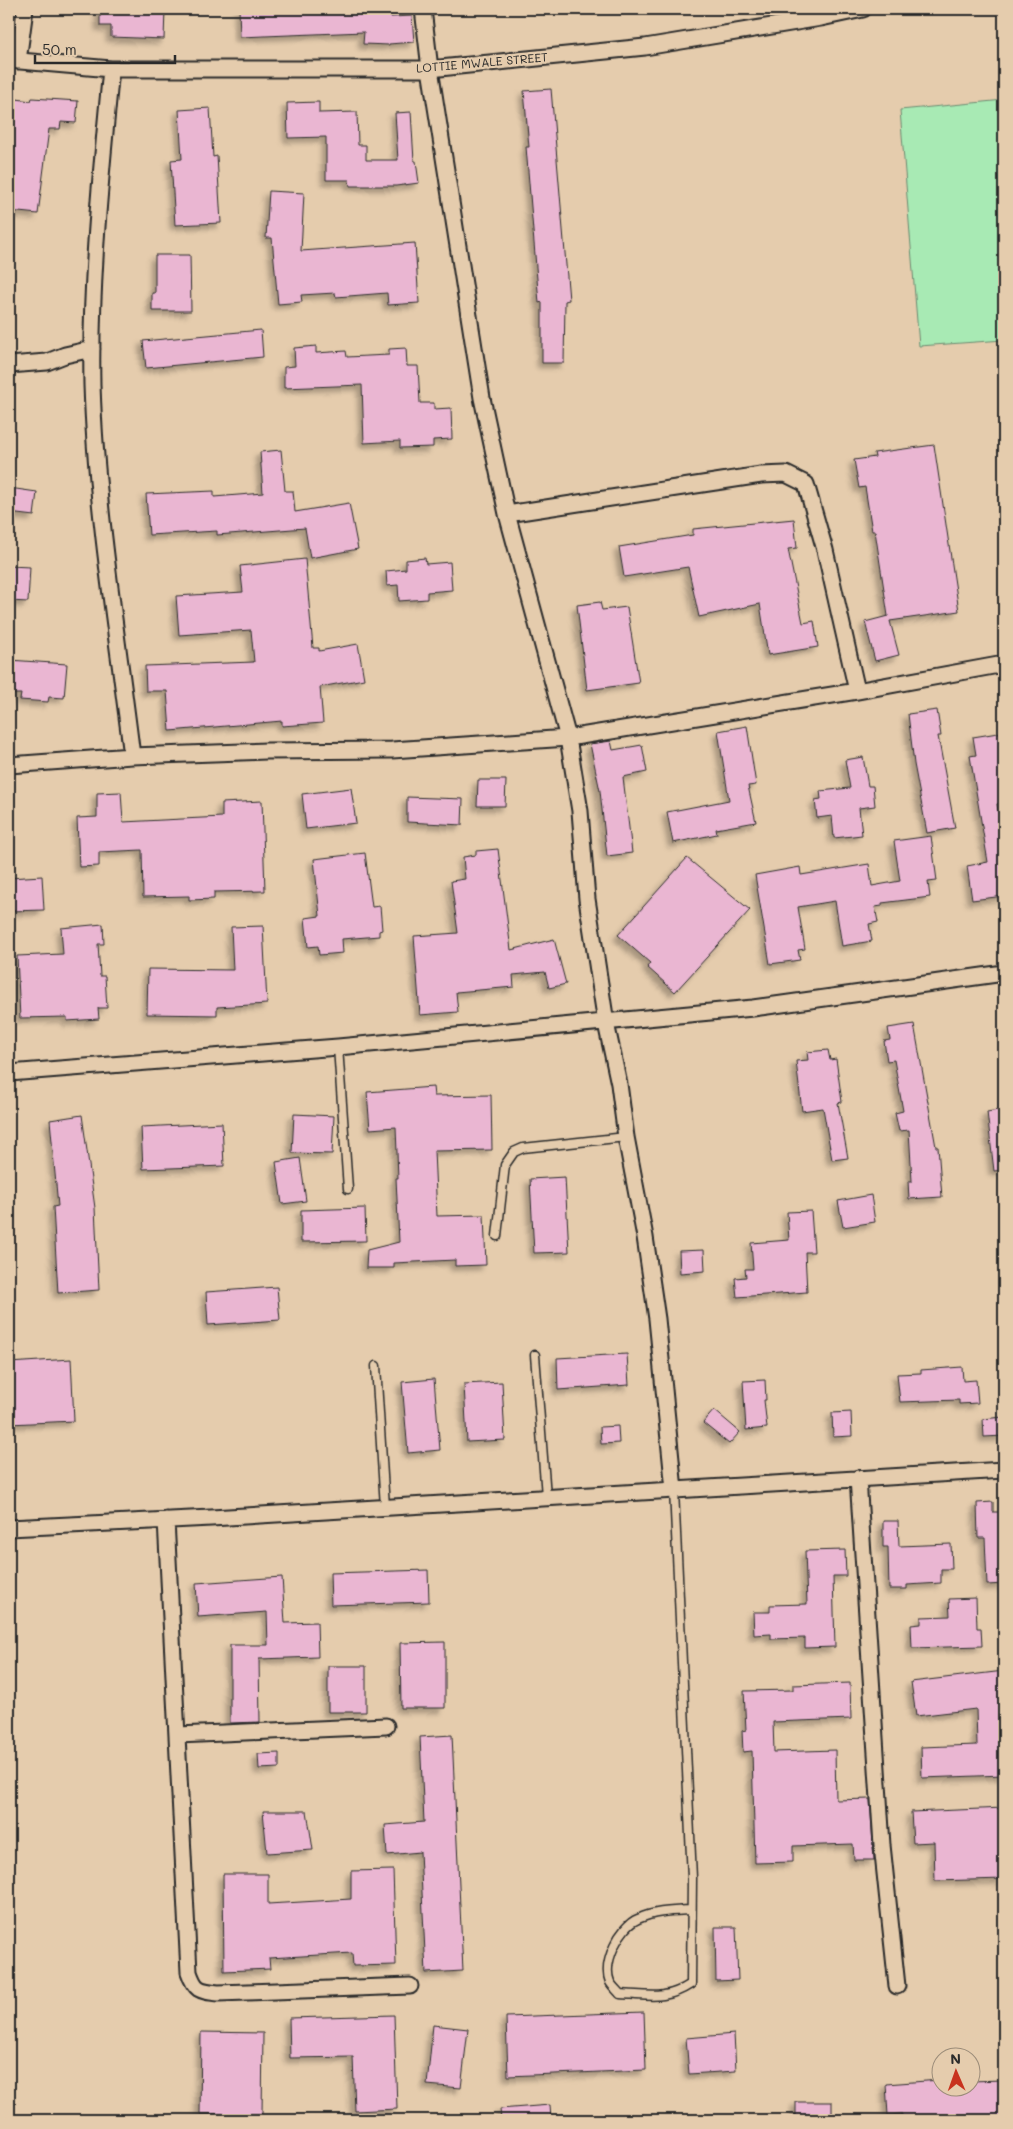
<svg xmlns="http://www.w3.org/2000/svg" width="1013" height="2129" font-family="Mali,sans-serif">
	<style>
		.green { fill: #a8eab4; stroke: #6a8a70 }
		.building { fill: #eab6d2; stroke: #2b2b2b; filter: url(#shadow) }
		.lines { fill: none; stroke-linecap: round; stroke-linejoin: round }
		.lane-casing { stroke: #2b2b2b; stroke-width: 11 }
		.street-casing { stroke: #2b2b2b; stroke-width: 19 }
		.lane { stroke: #e5ccad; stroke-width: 8 }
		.street { stroke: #e5ccad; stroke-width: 15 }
		.labels { text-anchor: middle; stroke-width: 4; stroke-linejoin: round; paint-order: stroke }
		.street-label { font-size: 12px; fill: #2b2b2b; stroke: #e5ccad }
	</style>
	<defs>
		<filter id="shadow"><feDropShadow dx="-4.5" dy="4.5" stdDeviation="2.5" flood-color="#0004"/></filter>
	</defs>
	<rect width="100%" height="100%" fill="#e5ccad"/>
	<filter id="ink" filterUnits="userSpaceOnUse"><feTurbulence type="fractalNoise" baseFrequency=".02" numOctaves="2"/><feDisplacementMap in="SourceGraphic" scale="10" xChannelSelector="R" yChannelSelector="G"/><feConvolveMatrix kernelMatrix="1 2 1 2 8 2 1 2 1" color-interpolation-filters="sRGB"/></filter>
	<g filter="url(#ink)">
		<!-- green -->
		<path class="green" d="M1004 100V340L919 346 900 110Z"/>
		<!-- building -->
		<path class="building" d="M100 9H165L164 39 111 37V26H100Z
			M239 9H392L391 17 412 16 414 42 389 44V45L363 44 364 32 240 37Z
			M551 89 569 300 565 301 564 363H542V302L539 303 526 147H529L524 91Z
			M9 98 31 101 32 98 78 101 76 123 61 122 60 129H49L38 214 9 211V165L13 128H9Z
			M319 102V113L357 112 358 145H366V160H398L395 113 411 112 414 161H416L419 183 396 186H350L349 180H326V137L288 138 287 103Z
			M210 108 213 157 217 156 221 223 175 225 171 160 182 159 179 110Z
			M269 191 304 193 301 251 415 243 419 303 388 305 387 293 336 297 335 293 301 295 302 302 278 304 272 238H266Z
			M155 255H190L191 311H152V293H155Z
			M261 330 263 357 146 368 143 341Z
			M316 346V353L346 351 347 357 389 355V349L406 348 407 366H418L420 403H434V409L451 408 452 439 433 440V447L400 448V441L364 443 362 385 284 388V367L295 366 294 348Z
			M934 445 959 611 890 621 899 655 875 661 865 622 888 616 875 531H872L865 487 859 488 854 460 875 457 874 453Z
			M281 450 285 491H293L295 512 349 503 358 549 310 558 305 528 217 535V531L149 535 146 494 214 491V497L263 493 260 452Z
			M9 488 37 492 34 516 9 513Z
			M794 519 797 548 788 549 803 623 814 621 818 647 768 655 760 604 699 617 688 567 624 577 619 547 693 535V529Z
			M425 558 426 564 450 562 452 590 427 592V599L399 601 398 585 387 586 386 571 406 569V560Z
			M305 559 313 648H319V651L358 644 364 679 320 687 323 723 282 726V721L170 731 167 691H146L145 666 254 662 251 630 179 635 176 596 243 592 240 566Z
			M9 566 30 567 28 602 9 601Z
			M600 602 602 610 627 607 639 683 587 690 577 605Z
			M9 660 67 664 64 698 49 697 48 702 20 700 21 694H9Z
			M937 710 941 736H938L955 828 927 833 914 764 908 714Z
			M747 726 756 785 748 786 756 822 716 829 717 834 673 843 667 812 729 800 718 731Z
			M1004 732V802L997 804 1004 849V896L972 900 967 866 988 862 970 756 976 755 973 737Z
			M611 741 613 750 642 745 647 772 623 777 632 853 607 856 600 791 590 744Z
			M863 757 868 786H873L875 806 859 808 862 835 834 838 832 816 817 818 815 800 821 799 820 791 850 788 845 760Z
			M478 780H506L505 806H477Z
			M351 788 356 823 306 829 302 794Z
			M121 792 123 822 222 817V803L262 801 265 891 214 892V899L189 900V896L143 897 142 850 99 852V866L79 867 77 818 97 817V793Z
			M407 797 463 799 462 825 407 822Z
			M931 836 937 881 928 882 930 897 882 903V906L875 907 878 922 869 924 872 941 842 946 835 901 798 907 805 949 798 950 800 960 770 964 755 875 800 867 801 875 869 864 872 886 900 881 894 841Z
			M498 849 511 950 554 939 566 984 549 988 545 972 513 975 514 987 456 992 458 1012 420 1015 414 936 458 933 451 881 465 879 463 857 476 855V851Z
			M365 853 372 907 380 906 382 930 379 931V936L342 939 343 953 319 955 318 946 308 947 305 918 320 916 314 859Z
			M687 858 750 910 675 992 647 967 650 963 618 935Z
			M42 876 44 910 9 911V878Z
			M103 924 104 944H98L100 976H105L107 1008H98L99 1019 67 1021V1017L20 1018 17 956 63 954 61 928Z
			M263 926 267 1004 217 1007V1015L147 1014 148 969 233 970 231 927Z
			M914 1024 936 1147H938L942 1197 909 1199 908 1181H912L909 1130 899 1131 895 1113 903 1111 894 1060 887 1061 884 1041 890 1040 888 1028Z
			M828 1050 830 1060 836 1059 842 1102 838 1103 848 1158 832 1160 823 1108 802 1111 796 1061 808 1060 807 1052Z
			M433 1087 434 1096 491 1095 492 1150 434 1151 437 1216 484 1215 486 1265 455 1266V1260L394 1263V1268H366L367 1250 399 1242 396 1178H398L396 1127 370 1129 367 1092Z
			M1004 1109V1170L994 1171 987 1112Z
			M294 1114 334 1116 332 1154 292 1153Z
			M82 1115 95 1208 99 1290 58 1293 53 1207 58 1206 50 1120Z
			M222 1123 224 1166 143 1169 141 1127Z
			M300 1158 306 1201 282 1204 276 1162Z
			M565 1177 569 1252 534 1253 530 1179Z
			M871 1195 875 1222 843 1227 838 1201Z
			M365 1208 366 1241 301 1242V1210Z
			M811 1211 814 1252H805L807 1292 737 1297 735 1278 746 1277 745 1269H753L751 1243 789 1240 787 1212Z
			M704 1250 705 1271 680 1273 679 1251Z
			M277 1287 280 1320 208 1325 206 1292Z
			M627 1354 629 1385 558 1390 557 1358Z
			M71 1359 74 1421 9 1424V1363Z
			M962 1367 963 1381 976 1380 978 1403 959 1404V1400L900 1402 897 1374 921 1373V1370Z
			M434 1379 440 1450 408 1453 402 1382Z
			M765 1380 766 1400H764L767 1428 746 1430 743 1381Z
			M502 1382 505 1440 467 1442 464 1384Z
			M714 1410 740 1432 729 1444 703 1423Z
			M851 1412 852 1436 833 1437 832 1413Z
			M1003 1417 1004 1436 984 1437 983 1419Z
			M618 1426 619 1443 601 1444 600 1427Z
			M993 1502V1512H1004V1584L987 1585 985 1538H978L977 1503Z
			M883 1521H898L899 1546 951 1544 952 1569H941V1583L907 1585V1589H889L888 1547H883Z
			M845 1550 846 1576H833L835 1647 805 1648V1638L771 1639V1634L754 1635 753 1612H770V1605L807 1604 805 1551Z
			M428 1570 429 1602 331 1605 330 1573Z
			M282 1577 285 1623 317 1622 318 1657 259 1659 260 1722 230 1723V1645H268L267 1612 198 1617 196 1583Z
			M976 1598 977 1628H981L982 1646 912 1648 911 1625 921 1624V1617L950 1616 949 1599Z
			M445 1642V1708H401L400 1643Z
			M328 1666H366V1712H328Z
			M1004 1671V1775L922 1778 921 1747 977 1745 976 1709 916 1716 911 1682Z
			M850 1683 851 1719 773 1722 774 1752 835 1750 836 1800 870 1799 874 1860H854L853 1844 793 1846V1862L755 1863 752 1751 743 1752 742 1731 746 1730 744 1691 793 1690V1685Z
			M452 1735 463 1971 426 1973 420 1852 387 1855 385 1825 424 1822 420 1737Z
			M279 1753V1768L259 1769 258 1754Z
			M1004 1808V1879L935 1881 934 1842 913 1843 911 1812Z
			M263 1811H307L313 1850 267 1853Z
			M393 1870 396 1965 353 1966 352 1953 269 1958 270 1969 224 1971 223 1874H268V1904L351 1899V1871Z
			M715 1927H736L738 1980 716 1981Z
			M644 2012 646 2070 508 2076 506 2017Z
			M394 2015 397 2109 355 2111 353 2057 290 2058 289 2018Z
			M433 2025 468 2029 461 2088 427 2085Z
			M201 2032 263 2033 262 2114H200Z
			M734 2034 736 2071 689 2074 686 2038Z
			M940 2080V2086H970V2081L1004 2080V2120H902V2114L888 2115 886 2084Z
			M796 2102H832V2120H796Z
			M550 2105 551 2120H501L500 2109Z"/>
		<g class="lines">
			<defs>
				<path id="lane" d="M338 1047 348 1189
					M497 1236 505 1165 514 1152 523 1148 626 1137
					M535 1355 546 1496
					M376 1366 385 1507
					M674 1490 692 1878 691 1984C665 2001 649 1995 620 1994 617 1990 612 1986 610 1982 602 1963 620 1926 638 1919 655 1911 673 1911 691 1910"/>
				<path id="street" d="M423 9 430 69 482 398 507 514 568 738 580 811 587 899 606 1023 619 1084 626 1137 645 1237 657 1319 674 1490
					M9 60 111 69H430L645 47 821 18 863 9
					M18 61 25 9
					M111 69C101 173 90 280 92 385 96 509 117 633 132 756
					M9 365 47 362 65 355 92 349
					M507 514 761 475 786 474 806 484 825 550 857 691
					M9 765 132 756 266 751 392 750 568 738 857 691 1004 664
					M9 1073 338 1047 753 1008 1004 973
					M858 1478 882 1845 897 1986
					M166 1520 189 1972C195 1990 199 1991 218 1993L410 1986
					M9 1528 211 1518 1004 1470
					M178 1735 386 1726"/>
			</defs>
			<!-- lane casing -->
			<use href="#lane" class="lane-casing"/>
			<!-- street casing -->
			<use href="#street" class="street-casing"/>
			<!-- lane -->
			<use href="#lane" class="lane"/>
			<!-- street -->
			<use href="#street" class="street"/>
		</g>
	</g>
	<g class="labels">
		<!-- street labels -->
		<g class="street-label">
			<text transform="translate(482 63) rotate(-5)" y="4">LOTTIE MWALE STREET</text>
		</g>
	</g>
	<!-- margin -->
	<rect width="1013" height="2129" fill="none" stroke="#e5ccad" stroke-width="30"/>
	<rect x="15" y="15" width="983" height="2099" fill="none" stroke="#2b2b2b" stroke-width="2" filter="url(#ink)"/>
	<!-- north arrow -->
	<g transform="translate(956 2072) rotate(358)"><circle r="24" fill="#e5ccad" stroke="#9b8c79"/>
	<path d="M0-4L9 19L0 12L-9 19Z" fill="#c8321e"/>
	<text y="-8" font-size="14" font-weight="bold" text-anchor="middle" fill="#2b2b2b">N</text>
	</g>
	<!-- scale -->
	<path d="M35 55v8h140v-8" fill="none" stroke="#2b2b2b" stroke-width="2.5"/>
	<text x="42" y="55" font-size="15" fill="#2b2b2b" stroke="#e5ccad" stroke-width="4" paint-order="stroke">50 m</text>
</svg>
